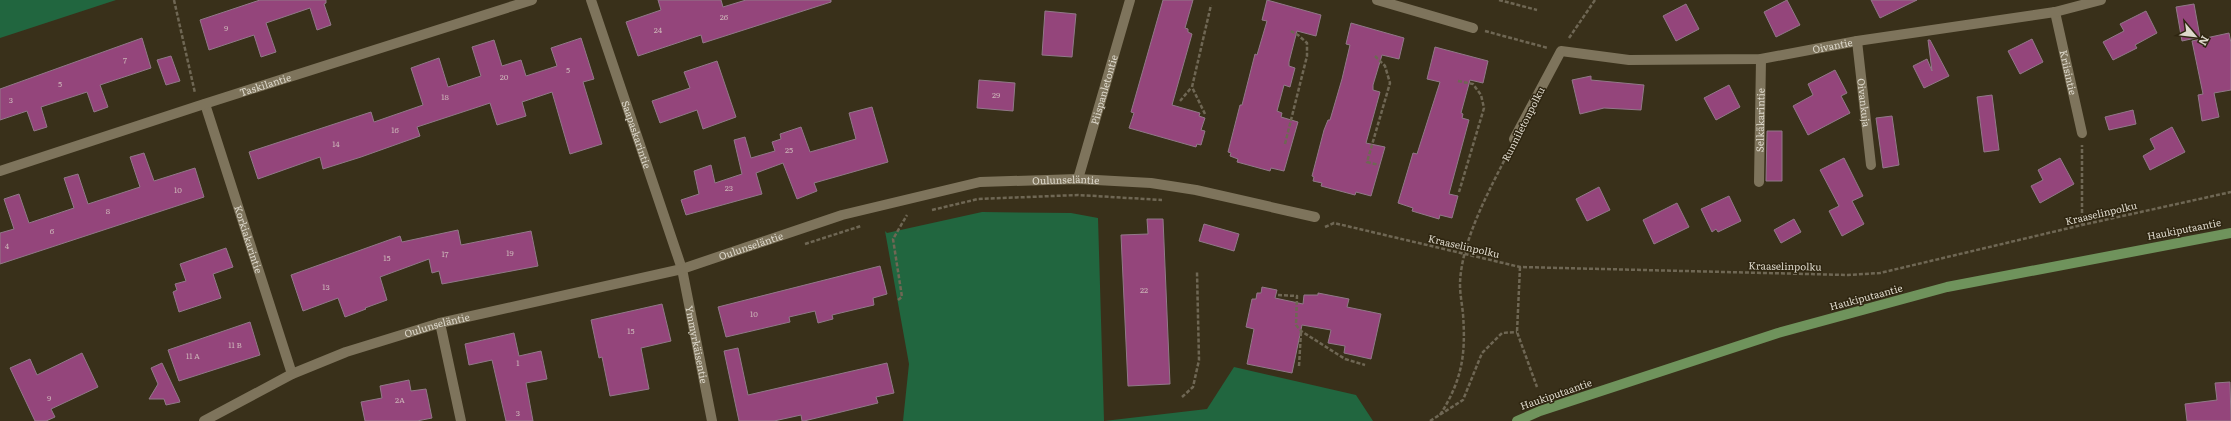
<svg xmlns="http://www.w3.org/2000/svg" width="2231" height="421" font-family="Literata,serif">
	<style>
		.green { fill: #21663f }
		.building { fill: #94457b; stroke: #917988 }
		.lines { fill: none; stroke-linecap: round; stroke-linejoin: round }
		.path { stroke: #6f6754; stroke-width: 2.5; stroke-dasharray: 4 2; stroke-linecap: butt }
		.minor { stroke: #7e745c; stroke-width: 10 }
		.major { stroke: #6f935c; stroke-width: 10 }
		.labels { text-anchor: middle; stroke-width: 3; stroke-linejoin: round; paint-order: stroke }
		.number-label { font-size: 8px; fill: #cbb3b7 }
		.street-label { font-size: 10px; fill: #ddd8cb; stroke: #2f2611 }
	</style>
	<rect width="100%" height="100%" fill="#39301a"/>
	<!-- green -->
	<path class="green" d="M0 0H116L0 38Z
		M982 212 1071 213 1098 218 1104 421 1207 409 1234 367 1356 395 1373 421H903L909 364 885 231 887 233Z"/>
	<!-- building -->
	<path class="building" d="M260 0H326V3L324 4 331 25 317 30 310 8 266 23 276 52 261 57 254 35 209 50 200 20Z
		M658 0H721L723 7 746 0H831V2L703 43 701 35 638 56 626 22 661 10Z
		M1163 0H1193L1185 28 1188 29V32L1192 34 1172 105 1200 113 1199 116 1205 118 1201 130 1205 131 1201 145 1197 144 1196 147 1129 128 1134 113 1131 112Z
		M1267 0 1321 15 1316 36 1297 31 1289 62V66L1295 68 1290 87 1284 85 1277 111 1282 113 1281 117 1298 122 1284 171 1271 168 1270 171 1237 162 1238 159 1230 156 1231 153 1228 152 1240 105H1242L1255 54 1257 55 1267 21 1262 20Z
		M1787 0 1800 25 1776 37 1764 12Z
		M1871 0H1917L1880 18Z
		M1686 4 1699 29 1676 41 1663 16Z
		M2194 4 2200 37 2182 41 2176 7Z
		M1045 11 1076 14 1072 57 1042 55Z
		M2146 11 2157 33 2135 45 2137 48 2113 60 2103 42 2124 31 2120 24Z
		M1351 23 1404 38 1399 59 1382 55 1373 85V90L1380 92 1366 143 1385 147 1371 196 1356 192 1355 195 1321 186 1322 183 1313 181 1314 177 1312 176 1324 130 1328 120H1330L1342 79 1350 45 1346 44Z
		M2229 33 2231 43V90L2214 93 2219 117 2202 121 2198 95 2203 94 2192 41Z
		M142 38 151 68 100 85 108 107 94 112 87 92 41 107 47 127 34 131 27 111 0 120V89Z
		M581 38 594 79 583 82 602 144 570 154 552 92 522 102 526 116 497 125 490 103 417 127 420 136 361 157 323 169 320 157 258 179 249 152 371 112 374 122 423 105 411 68 439 58 448 87 481 76 472 47 494 40 502 66 521 60 526 76 557 66 551 48Z
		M2032 39 2043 62 2020 74 2008 51Z
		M1928 40H1930L1949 76 1924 88 1913 66 1927 59 1932 71Z
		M1435 47 1488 61 1483 83 1470 80 1461 113 1463 114 1462 118 1469 120 1449 194 1458 196 1452 218 1440 215 1439 219 1412 211 1413 208 1398 203 1413 153 1417 154 1440 82 1427 79Z
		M171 56 180 81 166 85 157 60Z
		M717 61 736 117 703 129 697 110 660 123 652 101 690 88 684 72Z
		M1835 70 1847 93 1841 96 1850 113 1808 135 1793 106 1813 95 1808 84Z
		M1591 76V80L1644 85 1641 110 1604 108 1580 114 1572 80Z
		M979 80 1015 83 1013 111 977 108Z
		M1729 85 1740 107 1716 120 1704 98Z
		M1992 95 1999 150 1984 152 1977 97Z
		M872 107 888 162 814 183 817 191 797 199 783 163 756 173 762 194 686 215 681 200 699 194 694 171 711 165 715 183 742 174 734 140 745 137 751 158 775 151 772 142 781 139 780 134 801 127 810 152 856 139 849 113Z
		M2133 110 2136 124 2109 130 2105 117Z
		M1892 116 1899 165 1883 168 1876 118Z
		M2172 127 2185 152 2150 170 2143 156 2155 149 2150 139Z
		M1767 131H1782V181H1766Z
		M144 153 154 181 195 168 204 197 0 264V233L14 229 4 199 19 194 29 223 74 208 64 178 78 174 88 204 140 187 130 157Z
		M1844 158 1863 196 1852 201 1864 224 1842 236 1829 211 1839 206 1820 170Z
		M2060 158 2074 184 2040 203 2031 186 2043 180 2038 170Z
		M1599 187 1610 210 1587 221 1576 199Z
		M1729 196 1741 221 1718 232 1716 229 1712 232 1701 209Z
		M1677 203 1689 227 1654 244 1643 220Z
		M1147 219H1163L1170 384 1128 386 1121 235 1148 234Z
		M1794 219 1801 232 1781 243 1774 230Z
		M1204 224 1239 234 1234 251 1199 241Z
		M458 230 461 245 531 231 538 266 442 284 439 271 432 273 429 259 380 277 387 300 365 308 366 309 345 317 338 298 303 311 291 275 400 236 402 242Z
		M226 248 233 267 213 274 221 298 179 312 173 292 177 290 175 284 186 281 180 264Z
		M880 266 887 294 873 298 874 305 832 315 833 319 818 323 815 311 789 317 790 322 726 337 718 307Z
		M1262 287 1277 290 1275 298 1303 304 1304 295H1318V293L1349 299 1347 307 1381 314 1371 359 1344 353 1345 346 1328 343 1331 330 1302 325 1292 373 1247 364 1254 329 1246 327 1252 299H1256L1257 293H1261Z
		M662 304 671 341 641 348 649 389 610 396 602 357 599 358 591 320Z
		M250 322 260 355 179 381 168 350Z
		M514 333 519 356 541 351 547 379 526 383 533 421H506L492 360 469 365 465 344Z
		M738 348 748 395 887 363 894 393 876 397 878 403 804 421H802L801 415 774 421H739L724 351Z
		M82 353 98 387 51 409 55 417 46 421H35L10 368 30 359 37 375Z
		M162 363 179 399 180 402 166 405 164 399H149L158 384 151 368Z
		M409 380 411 391 426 389 432 418 417 421H365L361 402 382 398 380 386Z
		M2230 382 2231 421H2187L2185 404 2217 400 2215 383Z"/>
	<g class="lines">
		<!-- path -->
		<path class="path" d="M174 0 195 93
			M1499 0 1537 10
			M1485 31 1548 48
			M1569 38 1595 0
			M1375 56 1385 66 1390 83 1367 162 1379 165
			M1458 81 1473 84 1481 95 1484 108 1459 192
			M1180 101 1191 88
			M1205 114 1192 87 1211 5
			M1285 144 1307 56V43L1298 35 1289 30
			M932 210 978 199 1078 195 1162 200
			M2082 225V145
			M1325 227 1334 223 1520 267 1848 275 1880 273 2082 225 2231 192
			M805 244 861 226
			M1520 267 1517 332 1537 387
			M1278 295 1297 296 1296 325 1301 331 1345 359 1365 365
			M898 300 902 297 893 239 907 215
			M1299 366 1301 332
			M1182 397 1193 387 1199 360 1197 272
			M1440 415C1462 380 1466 355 1463 314 1462 304 1460 294 1460 284 1461 241 1490 189 1509 151
			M1430 421 1463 400 1482 353 1502 333 1517 332"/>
		<!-- minor -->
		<g class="minor">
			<path id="s1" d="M591 0 682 269 712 421"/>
			<path d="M1377 0 1473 28"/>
			<path id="s2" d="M2055 12 2082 133"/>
			<path id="s3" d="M1857 41 1871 165"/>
			<path id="s4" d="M205 104 292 374"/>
			<path id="s5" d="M1514 139 1561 51 1629 60 1761 59 1857 41 2055 12 2101 0"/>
			<path id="s6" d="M0 171 198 106 532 0"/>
			<path id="s7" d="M1078 179 1130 0"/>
			<path id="s8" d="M1759 182 1761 59"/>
			<path d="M440 323 461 421"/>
			<path id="s9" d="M204 421 292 374 346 352 440 323 682 269 842 215 980 182 1078 179 1151 183 1196 190 1315 217"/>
		</g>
		<!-- major -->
		<path class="major" d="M1517 421 1540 411 1778 333 1947 287 2231 233"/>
	</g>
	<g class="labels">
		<!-- number labels -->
		<g class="number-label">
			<text x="724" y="20">26</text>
			<text x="226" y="31">9</text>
			<text x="658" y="33">24</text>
			<text x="125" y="63">7</text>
			<text x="568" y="73">5</text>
			<text x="504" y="80">20</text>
			<text x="60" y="87">5</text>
			<text x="996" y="98">29</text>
			<text x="445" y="100">18</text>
			<text x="11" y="103">3</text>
			<text x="395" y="133">16</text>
			<text x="336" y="147">14</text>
			<text x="789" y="153">25</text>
			<text x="729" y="191">23</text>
			<text x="178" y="193">10</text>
			<text x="108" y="214">8</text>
			<text x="52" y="234">6</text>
			<text x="7" y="249">4</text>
			<text x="510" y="256">19</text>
			<text x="445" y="257">17</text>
			<text x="387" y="261">15</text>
			<text x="326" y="290">13</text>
			<text x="1144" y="293">22</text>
			<text x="754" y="317">10</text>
			<text x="631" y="334">15</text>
			<text x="235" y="348">11 B</text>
			<text x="193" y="359">11 A</text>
			<text x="518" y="366">1</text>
			<text x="49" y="401">9</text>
			<text x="400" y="403">2A</text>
			<text x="518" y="416">3</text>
		</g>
		<!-- street labels -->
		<g class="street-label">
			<text dy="4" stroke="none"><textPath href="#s5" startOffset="373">Oivantie</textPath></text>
			<text dy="4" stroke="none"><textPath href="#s2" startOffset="62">Kriisintie</textPath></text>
			<text dy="4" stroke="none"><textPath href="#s6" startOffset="279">Taskilantie</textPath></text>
			<text dy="4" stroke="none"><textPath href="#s7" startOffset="93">Piispanletontie</textPath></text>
			<text dy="4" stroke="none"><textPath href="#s3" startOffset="62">Oivankuja</textPath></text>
			<text dy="4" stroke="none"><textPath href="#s8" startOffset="62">Selkäkarintie</textPath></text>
			<text transform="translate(1523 124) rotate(-63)" y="4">Runniletonpolku</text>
			<text dy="4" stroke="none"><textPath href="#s1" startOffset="142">Saapaskarintie</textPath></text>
			<text dy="4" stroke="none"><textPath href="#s9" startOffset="901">Oulunseläntie</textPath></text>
			<text transform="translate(2101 213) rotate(-13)" y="4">Kraaselinpolku</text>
			<text transform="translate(2184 229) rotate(-11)" y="4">Haukiputaantie</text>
			<text dy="4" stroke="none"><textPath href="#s4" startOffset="142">Korkiakarintie</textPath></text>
			<text dy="4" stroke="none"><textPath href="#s9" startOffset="577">Oulunseläntie</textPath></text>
			<text transform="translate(1464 246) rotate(13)" y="4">Kraaselinpolku</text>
			<text transform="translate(1785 266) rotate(1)" y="4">Kraaselinpolku</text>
			<text transform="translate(1866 297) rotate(-15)" y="4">Haukiputaantie</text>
			<text dy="4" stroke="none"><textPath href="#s9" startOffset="253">Oulunseläntie</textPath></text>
			<text dy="4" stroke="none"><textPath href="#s1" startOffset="361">Ymmyrkäisentie</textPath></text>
			<text transform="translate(1556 394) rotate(-19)" y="4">Haukiputaantie</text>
		</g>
	</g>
	<!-- north arrow -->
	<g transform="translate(2195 36) rotate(118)" stroke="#2f2611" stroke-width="3" paint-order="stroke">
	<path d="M0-3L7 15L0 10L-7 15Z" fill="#ddd8cb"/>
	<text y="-6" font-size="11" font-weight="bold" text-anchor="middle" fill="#ddd8cb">N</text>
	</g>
</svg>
